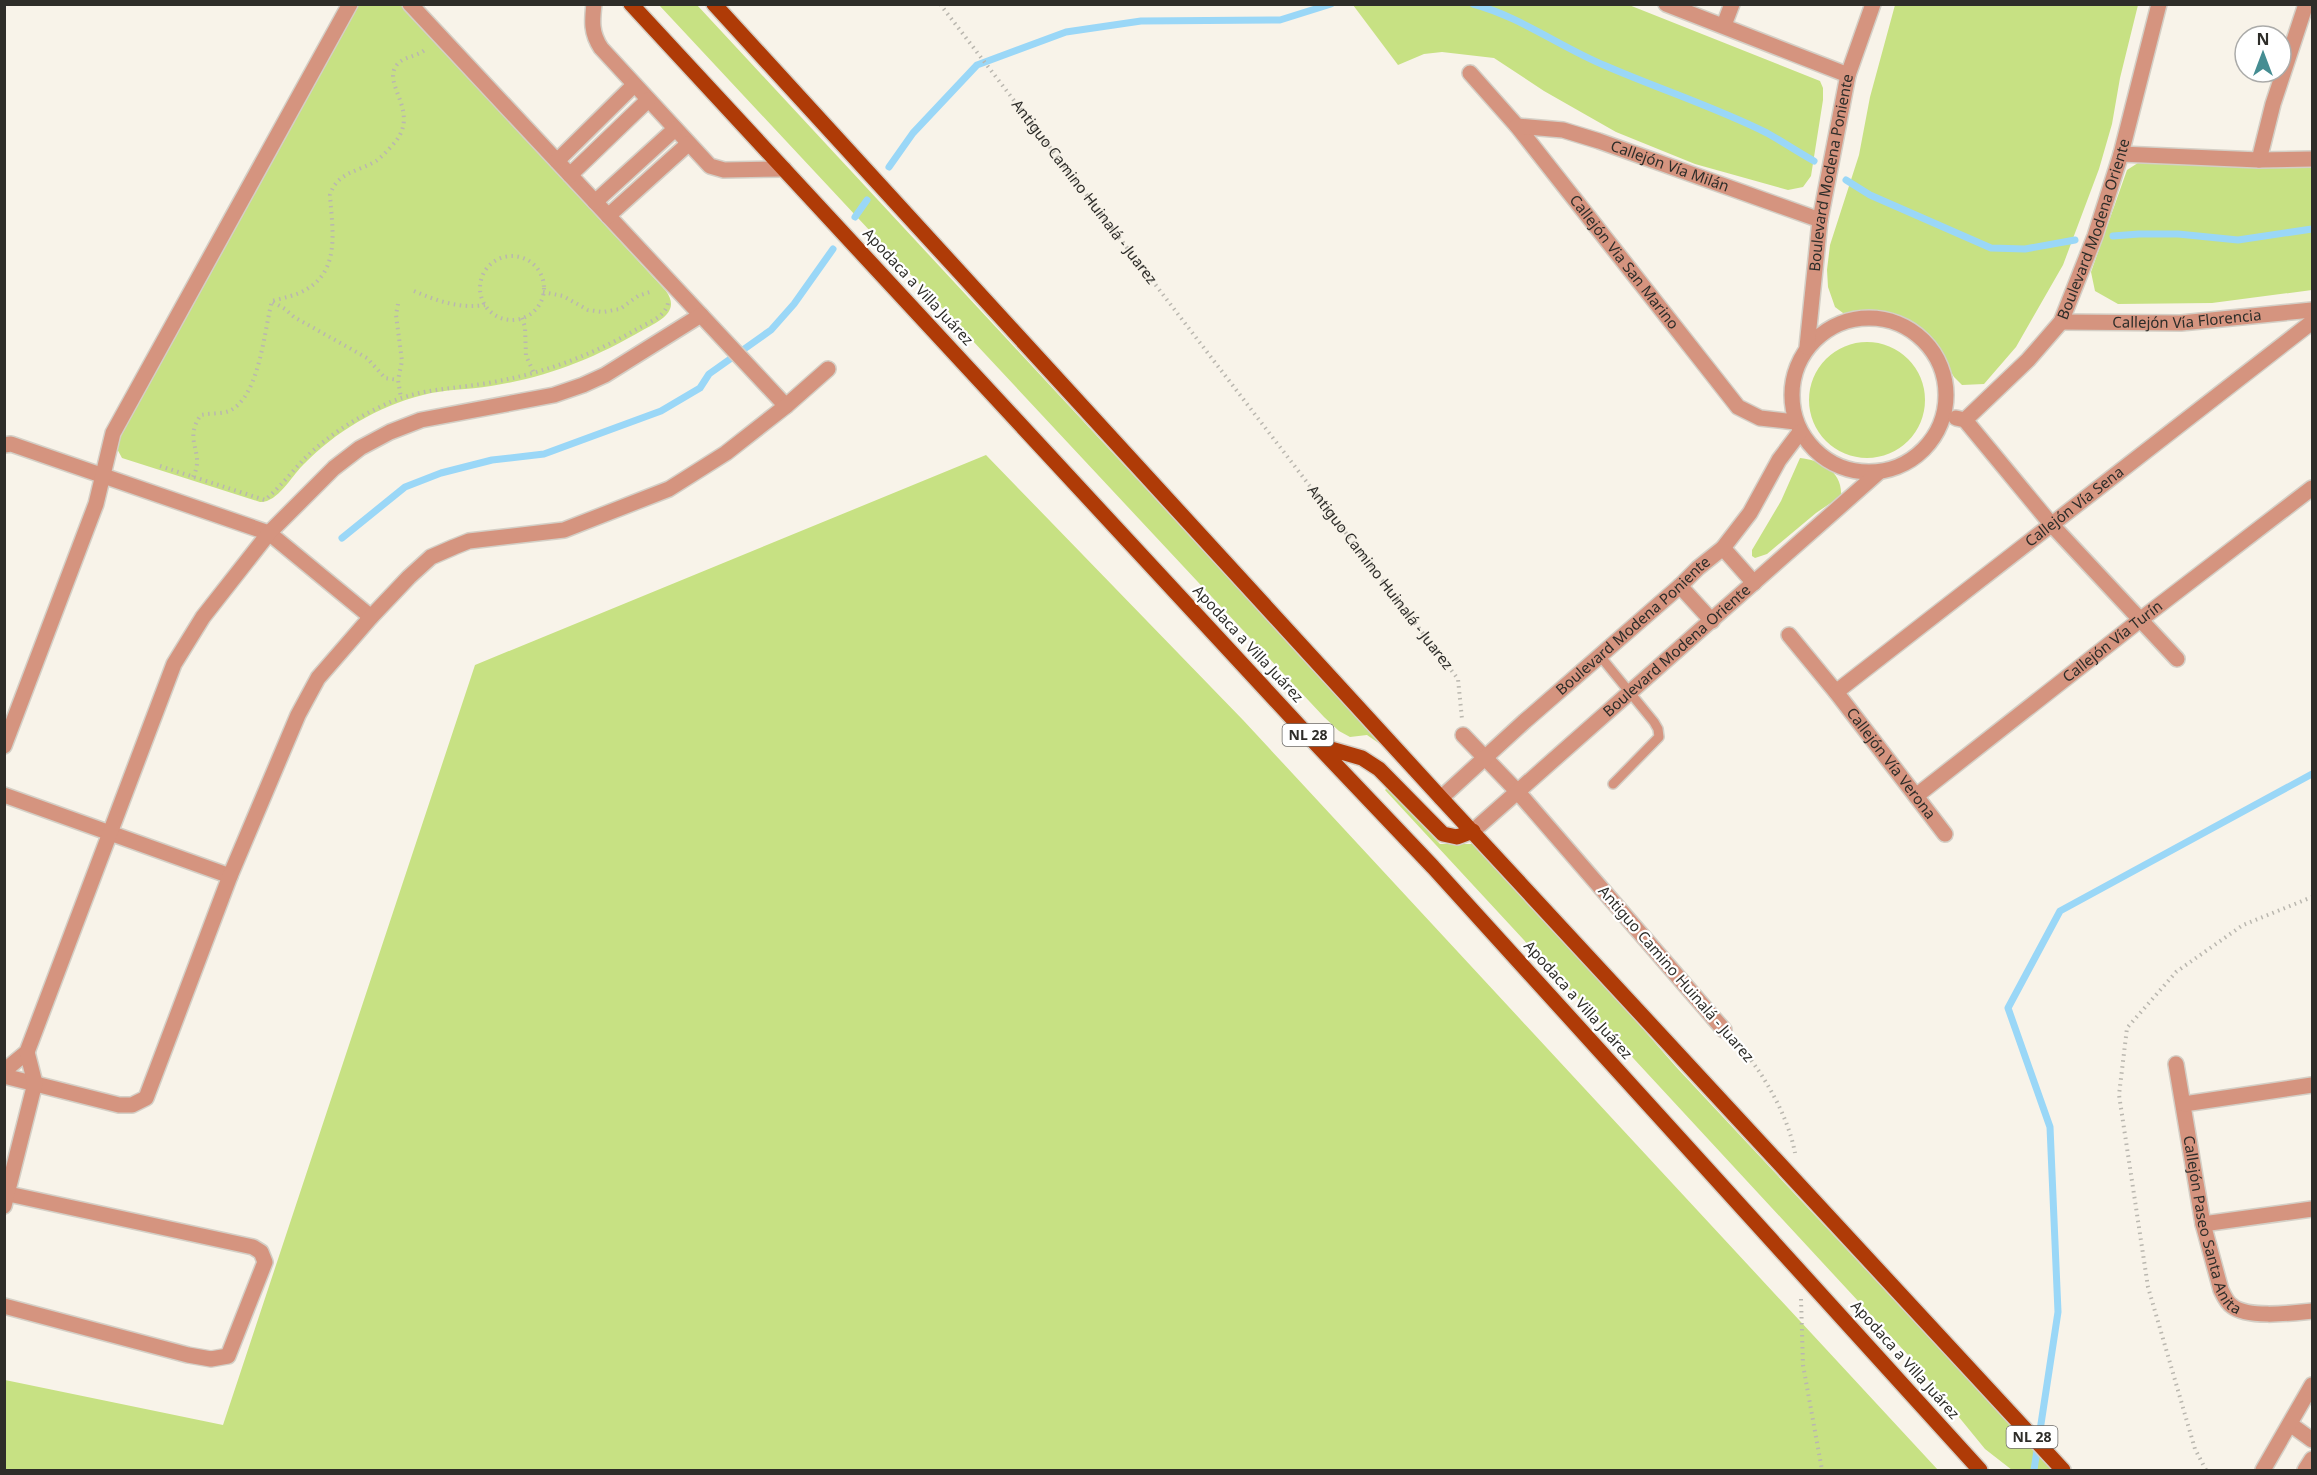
<svg xmlns="http://www.w3.org/2000/svg" width="2317" height="1475" font-family="'Noto Sans',sans-serif">
	<style>
		.green { fill: #c7e183 }
		.lines { fill: none; stroke-linecap: round; stroke-linejoin: round }
		.stream { stroke: #9ad7f7; stroke-width: 7 }
		.lane-casing { stroke: #d4cfc6; stroke-width: 12 }
		.street-casing { stroke: #d4cfc6; stroke-width: 18 }
		.primary-casing { stroke: #d4cfc6; stroke-width: 18 }
		.path { stroke: #bab7af; stroke-width: 4; stroke-dasharray: 1.5 4.5; stroke-linecap: butt }
		.lane { stroke: #d5947f; stroke-width: 9 }
		.street { stroke: #d5947f; stroke-width: 15 }
		.primary { stroke: #af3b07; stroke-width: 15 }
		.labels { text-anchor: middle; stroke-width: 4.5; stroke-linejoin: round; paint-order: stroke }
		.shield { fill: #fff; stroke: #6d6c69; stroke-width: 1.5 }
		.shield-label { font-size: 14px; font-weight: bold; fill: #2e2d29 }
		.street-label { font-size: 15px; fill: #2e2d29; stroke: #fff }
	</style>
	<rect width="100%" height="100%" fill="#f8f3e9"/>
	<!-- green -->
	<path class="green" d="M358 5H401L666 291C681 312 659 321 643 330 593 359 548 377 491 386 468 390 445 389 423 395 378 406 335 432 303 465 291 477 277 503 260 502L122 458 115 445V437Z
		M659 5H697L1419 783V786L1380 744 1367 735 1350 737 1339 731 1324 717Z
		M1353 5H1629L1820 81 1823 88V100L1811 176 1803 187 1788 190 1695 164 1616 132 1544 91 1494 58 1442 52 1424 54 1398 65Z
		M1895 5H2138L2120 78 2112 124 2099 169 2063 265 2016 347 1984 384 1962 385 1954 377 1928 334 1904 318 1874 312 1843 313 1835 307 1828 287 1827 270 1830 245 1859 155 1870 97Z
		M2141 161 2258 168 2312 167V290L2212 303 2118 304 2095 291 2091 272 2127 170Z
		M1809 400a58 58 0 1 1 116 0a58 58 0 1 1-116 0Z
		M986 455 1243 720 1938 1470H5V1380L223 1425 475 665Z
		M1800 458C1821 460 1843 472 1841 496L1816 513 1767 554 1755 558 1752 556V550L1781 501Z
		M1387 788 1440 844H1474L1586 964 1678 1069 2053 1470H2012L1985 1449 1909 1356 1385 790Z"/>
	<g class="lines">
		<!-- stream -->
		<path class="stream" d="M1473 4C1521 17 1560 47 1606 66 1659 89 1715 107 1767 133 1783 142 1798 152 1814 161
			M889 167 913 133 977 65 1066 32 1141 21 1280 20 1331 4
			M1846 180 1870 195 1991 248 2025 249 2075 240
			M855 217 867 200
			M2113 236 2139 234H2178L2238 240 2312 229
			M342 538 405 487 441 473 492 460 544 454 661 411 700 388 709 374 771 330 794 304 833 249
			M2034 1470 2058 1312 2050 1127 2008 1008 2060 911 2312 774"/>
		<defs>
			<path id="lane" d="M1600 656 1654 722 1658 729 1659 737 1613 784"/>
			<g id="street">
				<path d="M410 4 786 406"/>
				<path d="M594 4C592 21 591 33 601 48L710 166 724 170 784 169"/>
				<path d="M1666 4 1848 75"/>
				<path d="M1724 25 1732 4"/>
				<path id="s2" d="M1470 73 1517 126 1738 407 1760 418 1795 422"/>
				<path id="s3" d="M1517 126 1563 130 1599 141 1820 220"/>
				<path d="M2121 154 2259 160 2312 159"/>
				<path d="M2259 160 2273 104 2306 4"/>
				<path d="M557 161 634 85"/>
				<path d="M570 175 648 100"/>
				<path d="M595 202 675 129"/>
				<path d="M608 216 688 144"/>
				<circle cx="1869" cy="395" r="77"/>
				<path id="s4" d="M2061 322 2181 323 2312 310"/>
				<path id="s5" d="M1807 347 1820 220 1848 75 1873 4"/>
				<path d="M1956 418 1965 420 2051 524 2177 659"/>
				<path id="s6" d="M1965 420 2028 360 2061 322 2095 236 2121 154 2159 4"/>
				<path d="M4 445 11 444 269 533 371 617"/>
				<path d="M1723 548 1754 583"/>
				<path d="M1680 586 1712 621"/>
				<path id="s7" d="M1789 635 1836 692 1945 834"/>
				<path id="s8" d="M1836 692 2312 322"/>
				<path d="M1463 735 1517 791 1724 1030"/>
				<path d="M4 746 96 504 113 433 350 4"/>
				<path d="M4 795 230 876"/>
				<path id="s9" d="M1916 796 2140 620 2312 488"/>
				<path id="s10" d="M1441 798 1525 721 1680 586 1698 568 1723 548 1750 513 1779 460 1800 432"/>
				<path id="s11" d="M1473 831 1879 472"/>
				<path id="s12" d="M2176 1064 2203 1224 2221 1290C2224 1296 2227 1303 2232 1306 2248 1319 2293 1313 2312 1311"/>
				<path d="M4 1071 27 1052 174 664 203 617 269 533 334 468 360 448 390 432 421 420 554 395 583 385 605 375 701 315"/>
				<path d="M4 1076 119 1105H132L146 1098 230 876 298 715 318 678 371 617 409 577 431 557 454 547 469 541 564 530 669 489 726 453 786 406 828 369"/>
				<path d="M2184 1104 2312 1085"/>
				<path d="M4 1193 253 1247 261 1252 265 1262 228 1356 211 1359 188 1355 4 1306"/>
				<path d="M4 1206 35 1083 27 1052"/>
				<path d="M2203 1224 2312 1209"/>
				<path d="M2290 1424 2312 1440"/>
				<path d="M2263 1470 2312 1385"/>
				<path d="M2305 1470 2312 1459"/>
			</g>
			<path id="primary" d="M631 4 1317 745 1433 867 1980 1470
				M714 4 1441 798 2063 1470
				M1317 745 1362 758 1379 769 1443 834 1457 837 1473 831"/>
		</defs>
		<!-- lane casing -->
		<use href="#lane" class="lane-casing"/>
		<!-- street casing -->
		<use href="#street" class="street-casing"/>
		<!-- primary casing -->
		<use href="#primary" class="primary-casing"/>
		<!-- path -->
		<g class="path">
			<path id="s1" d="M940 4 1458 679 1462 719"/>
			<circle cx="512" cy="288" r="32"/>
			<path d="M414 291C437 301 460 309 485 305"/>
			<path d="M543 292 563 296 588 310 603 312 620 309 638 296 653 291"/>
			<path d="M273 302 285 309 294 317 367 358 385 378 398 380"/>
			<path d="M398 304 396 315 402 361 398 380 401 398"/>
			<path d="M522 318 525 327 526 356 534 373"/>
			<path d="M160 466 265 500C279 488 291 473 303 460 327 436 355 418 386 404 420 388 456 389 493 382 544 373 592 355 637 329 649 322 665 317 668 303"/>
			<path d="M193 477C206 452 182 441 201 415 210 413 222 414 229 411 260 397 264 330 272 301 283 298 298 295 307 289 341 269 332 228 330 195 337 172 358 172 376 161 382 157 391 147 396 141 419 111 383 85 396 66 404 55 417 58 427 48"/>
			<path d="M1736 1042C1762 1070 1788 1115 1795 1153"/>
			<path d="M1801 1299 1803 1365 1822 1470"/>
			<path d="M2206 1470 2195 1449 2148 1287 2119 1095 2127 1028 2176 972 2243 925 2312 897"/>
		</g>
		<!-- lane -->
		<use href="#lane" class="lane"/>
		<!-- street -->
		<use href="#street" class="street"/>
		<!-- primary -->
		<use href="#primary" class="primary"/>
	</g>
	<g class="labels">
		<!-- shield labels -->
		<g class="shield">
			<rect x="1282.5" y="724" width="51" height="22" rx="4.5"/>
			<rect x="2006.5" y="1426" width="51" height="22" rx="4.5"/>
		</g>
		<g class="shield-label">
			<text x="1308" y="740">NL 28</text>
			<text x="2032" y="1442">NL 28</text>
		</g>
		<!-- street labels -->
		<g class="street-label">
			<text dy="5" stroke="none"><textPath href="#s3" startOffset="159">Callejón Vía Milán</textPath></text>
			<text dy="5" stroke="none"><textPath href="#s5" startOffset="176">Boulevard Modena Poniente</textPath></text>
			<text dy="5" stroke="none"><textPath href="#s1" startOffset="237">Antiguo Camino Huinalá - Juarez</textPath></text>
			<text dy="5" stroke="none"><textPath href="#s6" startOffset="236">Boulevard Modena Oriente</textPath></text>
			<text dy="5" stroke="none"><textPath href="#s2" startOffset="244">Callejón Via San Marino</textPath></text>
			<text transform="translate(918 287) rotate(47)" y="5">Apodaca a Villa Juárez</text>
			<text dy="5" stroke="none"><textPath href="#s4" startOffset="126">Callejón Vía Florencia</textPath></text>
			<text dy="5" stroke="none"><textPath href="#s8" startOffset="302">Callejón Vía Sena</textPath></text>
			<text dy="5" stroke="none"><textPath href="#s1" startOffset="723">Antiguo Camino Huinalá - Juarez</textPath></text>
			<text dy="5" stroke="none"><textPath href="#s10" startOffset="258">Boulevard Modena Poniente</textPath></text>
			<text dy="5" stroke="none"><textPath href="#s9" startOffset="250">Callejón Vía Turín</textPath></text>
			<text transform="translate(1248 644) rotate(47)" y="5">Apodaca a Villa Juárez</text>
			<text dy="5" stroke="none"><textPath href="#s11" startOffset="272">Boulevard Modena Oriente</textPath></text>
			<text dy="5" stroke="none"><textPath href="#s7" startOffset="164">Callejón Vía Verona</textPath></text>
			<text transform="translate(1676 974) rotate(49)" y="5">Antiguo Camino Huinalá - Juarez</text>
			<text transform="translate(1578 1000) rotate(48)" y="5">Apodaca a Villa Juárez</text>
			<text dy="5" stroke="none"><textPath href="#s12" startOffset="166">Callejón Paseo Santa Anita</textPath></text>
			<text transform="translate(1905 1360) rotate(48)" y="5">Apodaca a Villa Juárez</text>
		</g>
	</g>
	<!-- border -->
	<rect width="2317" height="1475" fill="none" stroke="#2e2d29" stroke-width="12"/>
	<!-- north arrow -->
	<g transform="translate(2263 54)"><circle r="28" fill="#ffffff" stroke="#ababa9" stroke-width="1.5"/>
	<path d="M0-4.5L10 22L0 15L-10 22Z" fill="#458d92"/>
	<text y="-9" font-size="16" font-weight="bold" text-anchor="middle" fill="#2e2d29">N</text>
	</g>
</svg>
